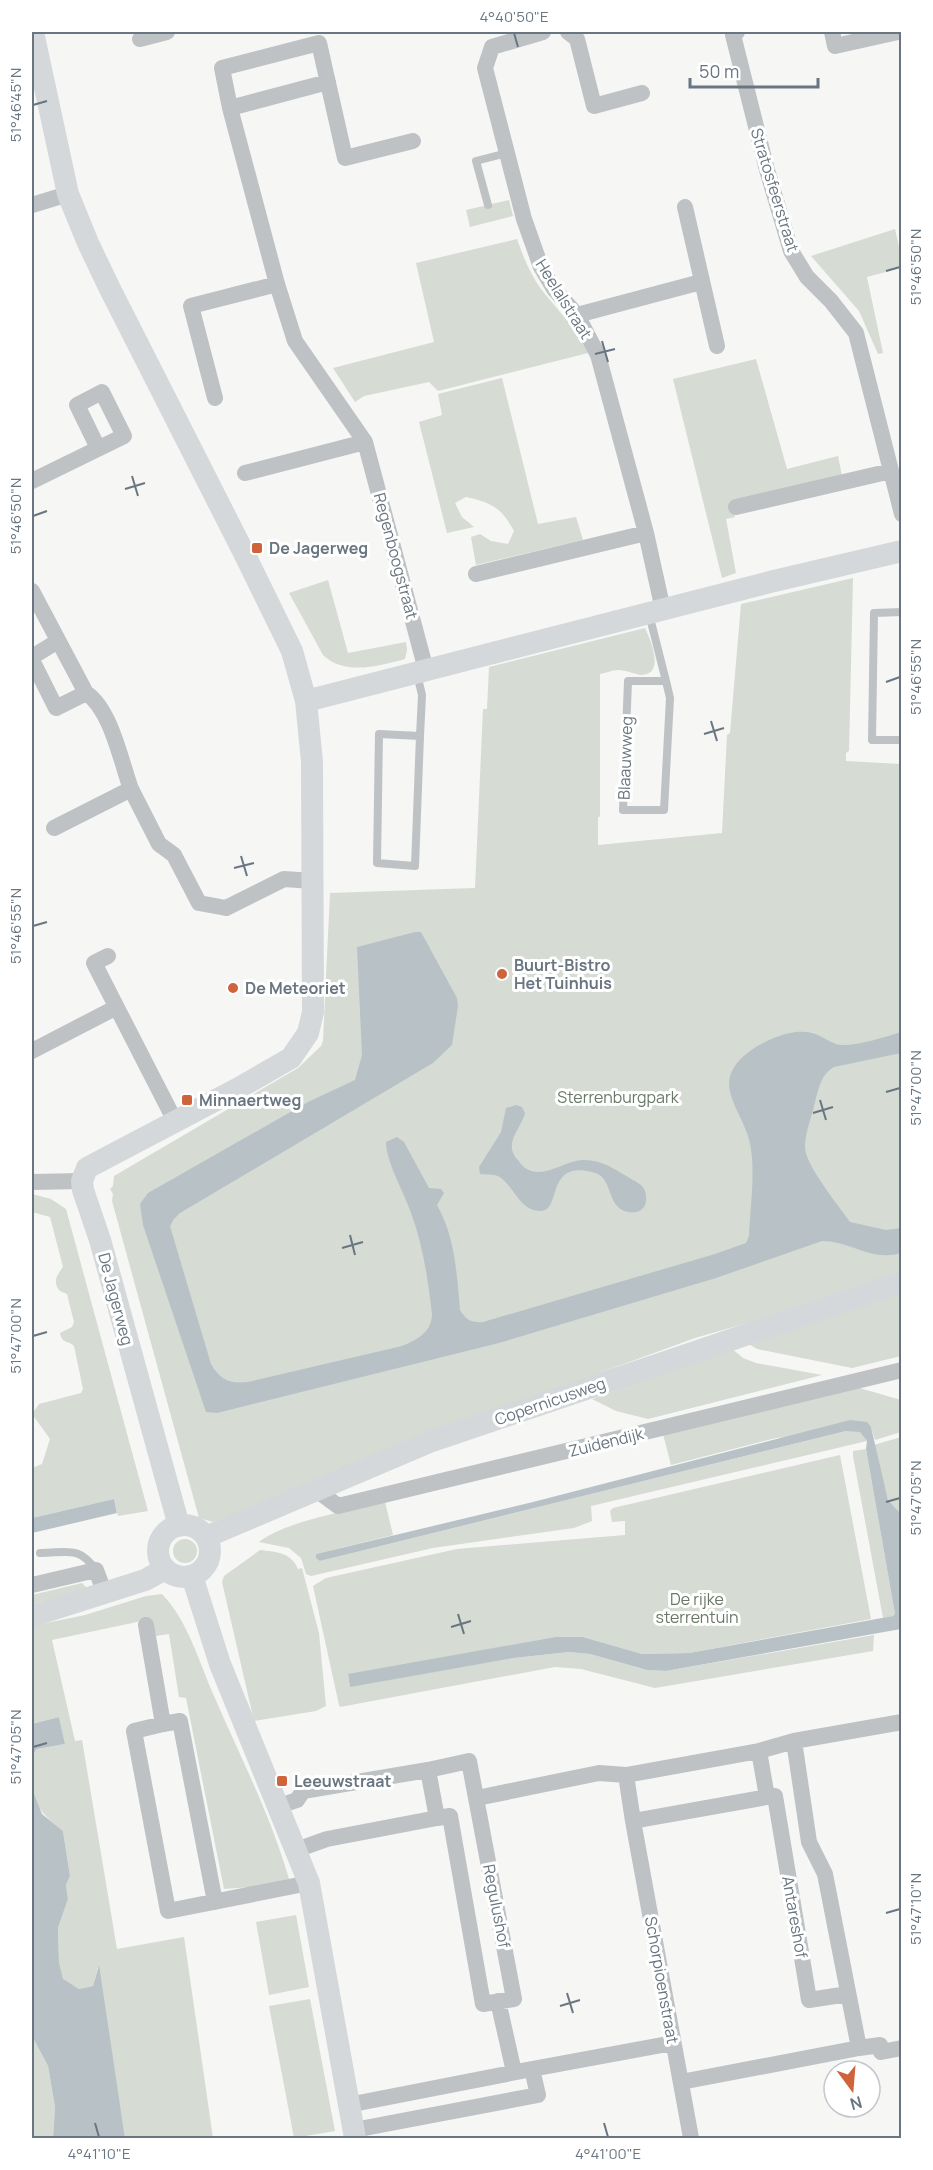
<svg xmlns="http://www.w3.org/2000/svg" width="933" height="2170" font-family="Manrope,sans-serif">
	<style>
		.green { fill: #d6dbd3 }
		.water { fill: #b8c2c6 }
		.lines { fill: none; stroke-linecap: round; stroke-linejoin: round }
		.lane { stroke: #bec2c5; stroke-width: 8 }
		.street { stroke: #bec2c5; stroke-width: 16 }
		.secondary { stroke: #d5d8db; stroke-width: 22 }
		.ticks { fill: none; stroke: #697681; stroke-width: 2 }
		.poi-dot { fill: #ce633c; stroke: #fff; stroke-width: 2 }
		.labels { text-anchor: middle; stroke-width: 6; stroke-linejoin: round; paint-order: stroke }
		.street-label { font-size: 16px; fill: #697681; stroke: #fff }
		.poi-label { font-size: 16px; font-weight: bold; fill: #697681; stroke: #fff; text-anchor: start }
		.park-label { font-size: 16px; fill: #6a7967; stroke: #fff }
		.neatline { fill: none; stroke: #697681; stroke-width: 2 }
		.ticks-label { font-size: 15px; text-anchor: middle; fill: #697681 }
	</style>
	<rect width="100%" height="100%" fill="#f6f6f4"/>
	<!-- green -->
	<path class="green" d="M509 200 513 216 470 227 466 210Z
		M895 229 901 256V268L867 277 883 353 878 354 859 311 811 256Z
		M517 239C523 256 530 274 541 289 557 310 577 328 588 353L438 391 429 382 364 396 355 402 333 368 434 342 416 263Z
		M756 359 787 469 838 456 842 476 731 501 735 517 726 519 736 573 722 578 673 379Z
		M502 378 538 524 576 517 583 540 476 565 471 537 480 534 491 541 508 544 514 531C501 507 492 503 466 497L455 503 462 517 474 527 447 533 419 422 442 415 438 394Z
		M853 578 849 751 846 753V761L901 764V1279L695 1338 545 1393 213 1522 199 1518 112 1201 113 1194 110 1189 113 1186 114 1176 298 1068 321 1046 323 1041 330 893 475 888 483 709H487L489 667 645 628C650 639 666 675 641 675 634 674 626 670 618 670 612 670 606 673 600 674V816L598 818V845L722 833 727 735 730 733 741 604Z
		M328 580 348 653 406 642 407 650 405 659C378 666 345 676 323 655L289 593Z
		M32 1194 51 1199 66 1209 148 1511 118 1516 114 1499 32 1518V1468L42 1464 50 1439 32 1414 39 1404 81 1393 83 1389 74 1346C68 1340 62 1344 60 1333L72 1327 74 1322 67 1294 60 1291C52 1282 57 1275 63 1267L50 1217 32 1212Z
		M901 1291V1356L852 1368 757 1349 747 1343Z
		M731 1348 743 1358 756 1363 822 1375 648 1419 616 1411 592 1399Z
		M856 1387 901 1400V1432L875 1440 871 1427 776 1438 671 1465 663 1434Z
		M846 1431H860L867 1441 591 1506 592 1521 574 1528 433 1548 311 1576 306 1574 301 1558 289 1548 259 1542C288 1520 349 1511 385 1502L393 1535 316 1554 320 1561Z
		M901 1437V1514L888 1500 874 1445Z
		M866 1449 895 1614 893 1616 883 1618 853 1456V1451Z
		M840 1455 871 1619 689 1653 642 1654 583 1637H555L348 1675 350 1686 514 1658 569 1652 590 1654 647 1670 666 1671 874 1635 873 1651 655 1688 581 1669 555 1667 340 1707 339 1705 313 1586 326 1578 457 1549 625 1535V1521L612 1522 610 1511 613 1508Z
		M173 1551a12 12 0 1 1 24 0a12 12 0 1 1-24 0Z
		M260 1550C276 1552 291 1552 298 1569L302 1568 319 1633 326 1706 316 1711 254 1721 222 1582 224 1576Z
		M82 1583 87 1588 84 1591 32 1604V1595Z
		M162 1594C188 1621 199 1662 214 1696 240 1756 271 1816 289 1879L251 1887 224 1889 186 1698 179 1697 169 1634 156 1636 151 1619 52 1640 75 1741 82 1740 117 1949 184 1937 213 2138H125L98 1967 93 1986 79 1989 63 1980 59 1962 58 1928 68 1899 66 1885 70 1876 63 1831C29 1804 32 1797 32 1755L37 1749 65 1744 59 1717 32 1724V1626L85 1615 146 1596Z
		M296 1915 309 1987 269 1995 256 1922Z
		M310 1999 335 2131 294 2138 269 2006Z
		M32 2036 48 2066 55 2107 53 2138H32Z"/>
	<!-- water -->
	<path class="water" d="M415 932H421L457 998 458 1006 452 1045 433 1063 180 1213 174 1219 170 1226 211 1364C220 1380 230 1384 248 1382L402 1346C417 1340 432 1332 432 1314 428 1280 423 1245 411 1213 404 1192 386 1162 386 1142L397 1137 404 1142 429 1188 441 1189 444 1193 437 1205C455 1236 457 1275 460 1310 466 1320 472 1323 483 1322L715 1254 746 1243 749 1236C750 1208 755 1177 751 1149 746 1110 705 1084 750 1051 763 1042 780 1034 796 1032 820 1029 828 1045 843 1045 860 1045 885 1037 901 1032V1053L834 1067C821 1074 819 1088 815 1102 812 1116 805 1133 805 1147 805 1165 839 1206 850 1222L886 1230 901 1228V1253C872 1262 850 1241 822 1241L716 1278 499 1343 217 1413 206 1412 143 1225 140 1204 148 1193 308 1102 355 1080 362 1055 357 947Z
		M516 1105 522 1107 525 1113C521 1129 504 1142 516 1158 519 1161 522 1166 525 1168 543 1180 564 1161 582 1160 600 1159 613 1168 628 1177 634 1181 643 1184 645 1191 646 1195 647 1201 645 1205 641 1215 625 1214 618 1207 607 1196 611 1176 592 1172 544 1160 563 1213 539 1211 518 1209 514 1185 498 1176 493 1174 486 1175 480 1174L479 1167 501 1132 506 1108Z
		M850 1420 867 1422 871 1427 888 1500 901 1514V1629L666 1671 647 1670 590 1654 569 1652 514 1658 350 1687 348 1674 555 1637H583L642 1654 689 1653 893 1616 895 1614 866 1449 867 1441 860 1432 846 1431 320 1561 316 1558V1554L533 1502Z
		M114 1499 117 1513 32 1533V1518Z
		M59 1717 65 1744 37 1749 32 1755V1724Z
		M32 1789 42 1814 63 1831 70 1876 66 1885 68 1899 58 1928 59 1962 63 1979 79 1989 93 1986 99 1965 125 2138H53L55 2107 48 2066 32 2036Z"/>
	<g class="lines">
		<!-- lane -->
		<path class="lane" d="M488 205 476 161 507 153
			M902 612 874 613 872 740H902
			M649 614 666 681H628L623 810H664L670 698 666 681
			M417 674 422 695 420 736
			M379 734 420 736 415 866 377 863Z
			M40 1553C67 1553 78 1545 96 1570"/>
		<!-- street -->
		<path class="street" d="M543 32 492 47 485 68 524 219 541 267 554 289 577 315 598 355 646 533 663 610
			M568 32 577 39 594 106 642 93
			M737 32 733 35 767 170 791 251 807 277 831 301 856 333 902 514
			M832 32 835 46 898 32
			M140 39 167 32
			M230 108 328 82
			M413 141 345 158 319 43 222 68 230 108 277 284 295 341 365 442 426 670
			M32 205 68 194
			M685 207 717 346
			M577 315 701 282
			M215 398 191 306 277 284
			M245 473 365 442
			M32 481 124 436 102 392 77 405 98 448
			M736 507 891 471
			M476 574 646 533
			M32 591 86 693 56 708 32 660
			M32 657 58 641
			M86 693C111 709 121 762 131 789
			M54 828 131 789 159 844 174 855 199 903 226 908 284 879 313 881
			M108 956 94 963 175 1121
			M32 1051 115 1008
			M32 1182 82 1181
			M315 1489 338 1506 902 1370
			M32 1585 96 1570 105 1594
			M146 1625 163 1724 180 1721 215 1902
			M163 1724 134 1731 168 1911 309 1883
			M794 1741 809 1842 825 1874 859 2048 880 2045 881 2052 902 2048
			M759 1751 794 1741 902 1722
			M428 1770 469 1761 514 1999 483 2004 450 1816 437 1818
			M775 1796 809 2000 848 1994
			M477 1798 599 1773 626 1775
			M279 1806 297 1800 303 1791 428 1770 437 1818 327 1839 296 1850
			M633 1821 767 1797 759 1751 626 1775 633 1821 691 2138
			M498 2001 514 2072
			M532 2069 673 2043
			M681 2082 859 2048
			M348 2105 532 2069 538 2095 354 2130"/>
		<!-- secondary -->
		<path class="secondary" d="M33 32 68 194 88 243 109 287 244 553 292 651 306 701 312 762 313 1012 308 1033 291 1058 237 1089 87 1168 82 1181 83 1190 100 1240 179 1526
			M306 701 774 581 902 551
			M158 1551a26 26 0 1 1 52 0a26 26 0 1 1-52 0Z
			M206 1537 432 1441 902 1282
			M192 1576 220 1664 309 1883 355 2138
			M32 1616 145 1580 165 1569"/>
	</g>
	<!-- ticks -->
	<path class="ticks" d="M514 33 518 47M33 105 47 101M886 271 900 267M602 341 608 362M595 354 615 349M132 476 138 496M125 489 145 483M33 516 47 511M886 682 900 677M711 721 717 741M704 734 724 728M241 856 247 876M234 868 254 863M33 926 47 922M886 1092 900 1088M820 1100 826 1120M813 1113 833 1107M350 1235 355 1255M342 1248 363 1242M33 1336 47 1332M886 1502 900 1498M458 1614 464 1634M451 1627 471 1621M33 1747 47 1743M886 1913 900 1909M567 1993 573 2013M560 2006 580 2000M95 2123 99 2137M604 2123 608 2137"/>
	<!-- markers -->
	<g class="poi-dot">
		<rect x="251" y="542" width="12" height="12" rx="3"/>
		<circle cx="502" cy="974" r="6"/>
		<circle cx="233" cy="988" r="6"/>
		<rect x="181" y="1094" width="12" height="12" rx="3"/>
		<rect x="276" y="1775" width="12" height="12" rx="3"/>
	</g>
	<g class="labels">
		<!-- street labels -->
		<g class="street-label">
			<text transform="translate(775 190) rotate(73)" y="6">Stratosfeerstraat</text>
			<text transform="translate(564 299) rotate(58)" y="6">Heelalstraat</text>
			<text transform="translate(396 556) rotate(75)" y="6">Regenboogstraat</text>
			<text transform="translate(625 758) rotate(-88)" y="6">Blaauwweg</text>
			<text transform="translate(116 1299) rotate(75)" y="6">De Jagerweg</text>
			<text transform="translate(550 1401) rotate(-19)" y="6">Copernicusweg</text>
			<text transform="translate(606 1442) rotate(-14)" y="6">Zuidendijk</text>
			<text transform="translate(497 1906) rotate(79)" y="6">Regulushof</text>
			<text transform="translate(795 1917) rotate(80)" y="6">Antareshof</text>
			<text transform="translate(662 1980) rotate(80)" y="6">Schorpioenstraat</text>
		</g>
		<!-- poi labels -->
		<g class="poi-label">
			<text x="269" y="554">De Jagerweg</text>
			<text x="514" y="971">Buurt-Bistro<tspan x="514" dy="18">Het Tuinhuis</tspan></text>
			<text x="245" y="994">De Meteoriet</text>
			<text x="199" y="1106">Minnaertweg</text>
			<text x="294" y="1787">Leeuwstraat</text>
		</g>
		<!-- park labels -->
		<g class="park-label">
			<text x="618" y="1103">Sterrenburgpark</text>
			<text x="697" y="1605">De rijke<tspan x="697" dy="18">sterrentuin</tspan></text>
		</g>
	</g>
	<!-- border -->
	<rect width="933" height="2170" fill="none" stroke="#ffffff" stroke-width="66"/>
	<!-- north arrow -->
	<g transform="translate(852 2089) rotate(164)"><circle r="28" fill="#ffffff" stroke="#c3c8cd" stroke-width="1.5"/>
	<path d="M0-4.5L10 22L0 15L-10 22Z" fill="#ce633c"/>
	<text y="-9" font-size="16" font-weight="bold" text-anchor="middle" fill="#697681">N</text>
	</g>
	<!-- scale -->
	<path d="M690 78v9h128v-9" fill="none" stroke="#697681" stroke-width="3"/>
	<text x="699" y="78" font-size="18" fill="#697681" stroke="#ffffff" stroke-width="4.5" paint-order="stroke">50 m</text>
	<rect x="33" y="33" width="867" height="2104" class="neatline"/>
	<g class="ticks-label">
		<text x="514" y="22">4°40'50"E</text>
		<text transform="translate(16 105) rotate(-90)" y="5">51°46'45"N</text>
		<text transform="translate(916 267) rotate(-90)" y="5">51°46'50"N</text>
		<text transform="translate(16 516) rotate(-90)" y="5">51°46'50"N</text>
		<text transform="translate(916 677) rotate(-90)" y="5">51°46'55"N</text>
		<text transform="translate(16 926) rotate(-90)" y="5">51°46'55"N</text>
		<text transform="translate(916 1088) rotate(-90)" y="5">51°47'00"N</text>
		<text transform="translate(16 1336) rotate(-90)" y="5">51°47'00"N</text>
		<text transform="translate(916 1498) rotate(-90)" y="5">51°47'05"N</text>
		<text transform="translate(16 1747) rotate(-90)" y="5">51°47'05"N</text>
		<text transform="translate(916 1909) rotate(-90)" y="5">51°47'10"N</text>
		<text x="99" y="2159">4°41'10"E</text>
		<text x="608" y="2159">4°41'00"E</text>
	</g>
</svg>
